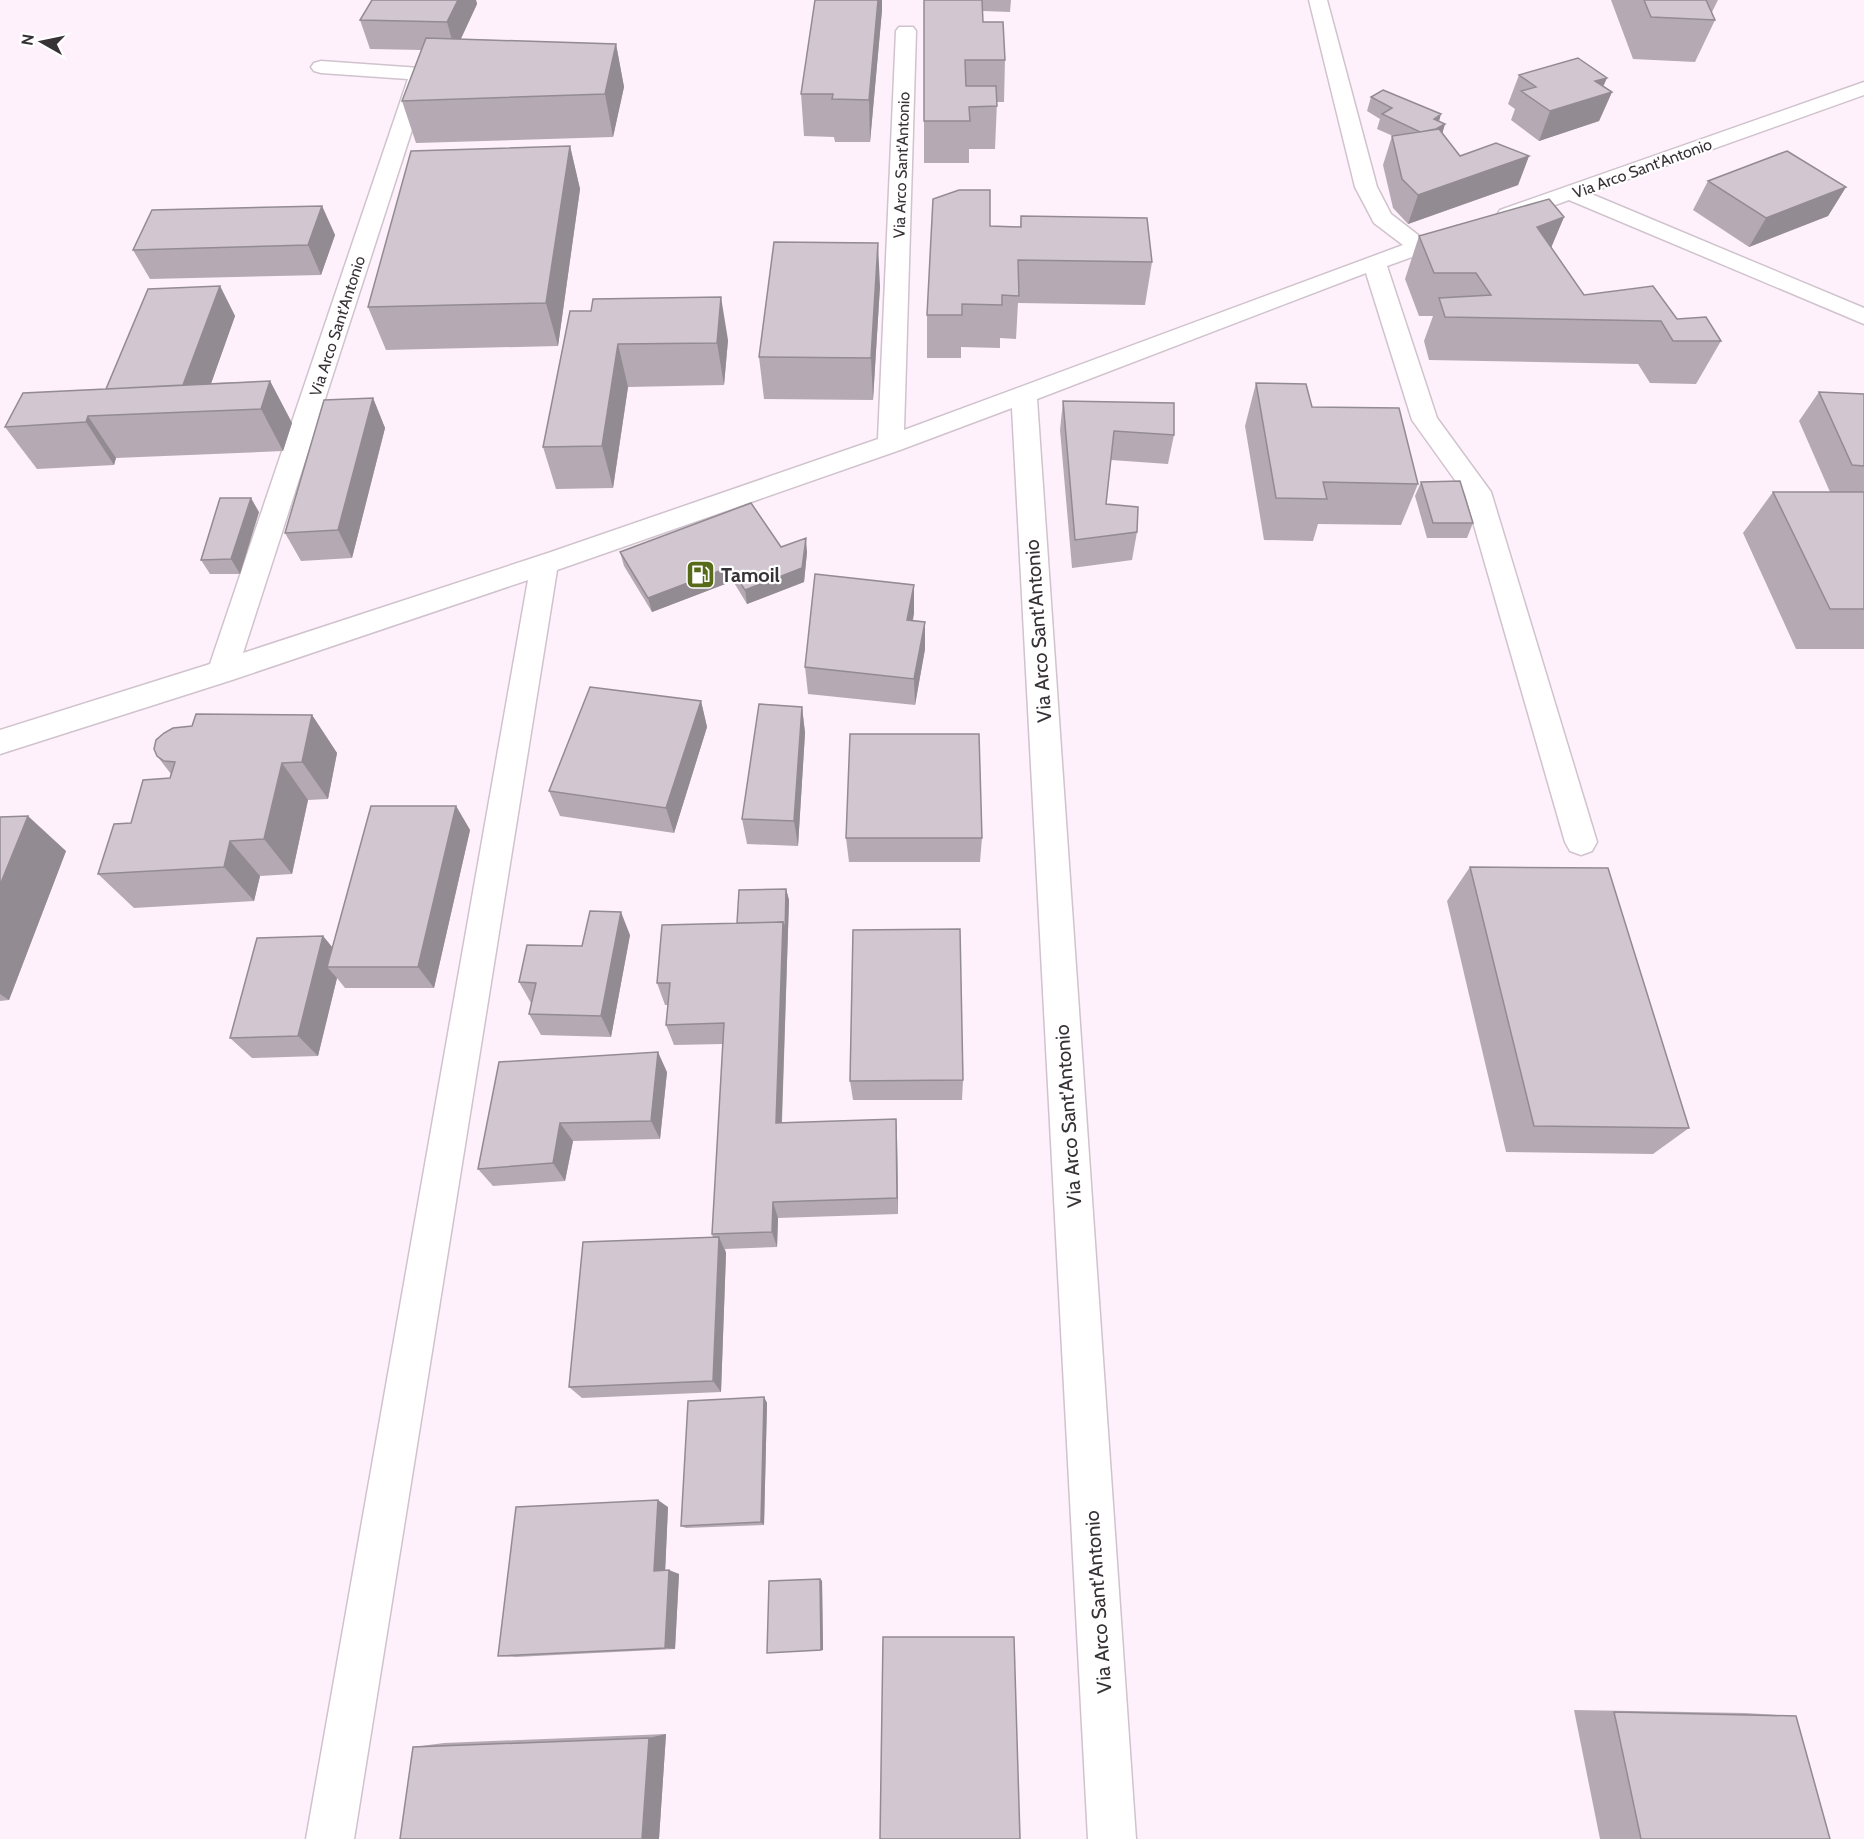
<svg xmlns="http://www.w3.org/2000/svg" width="1864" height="1839" font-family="Cabin,sans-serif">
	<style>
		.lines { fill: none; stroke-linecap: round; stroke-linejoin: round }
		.minor-casing { stroke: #d0c3cd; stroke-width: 3 }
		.minor { fill: #fff; fill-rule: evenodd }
		.wall { fill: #b5aab3 }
		.shaded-wall { fill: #938b92 }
		.building { fill: #d2c6d0; stroke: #938b92; stroke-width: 1.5 }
		.labels { text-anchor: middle; stroke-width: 4.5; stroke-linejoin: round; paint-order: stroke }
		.far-street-label { font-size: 16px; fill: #373236; stroke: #fff }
		.poi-label { font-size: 20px; font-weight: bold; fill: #373236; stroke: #fff; text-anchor: start }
		.street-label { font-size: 20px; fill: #373236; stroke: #fff }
	</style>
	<rect width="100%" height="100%" fill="#fef1fb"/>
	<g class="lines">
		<defs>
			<path id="minor" d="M1309 0H1327L1377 187 1391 214 1422 238 1457 226 1465 228 1468 233 1465 238 1387 266 1437 418 1491 492 1597 842 1592 851 1581 855 1570 851 1565 842 1465 494 1412 420 1366 273 1037 399 1136 1839H1088L1012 408 900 450 557 570 354 1839H306L528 580 232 680 0 754V730L210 664 408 79 321 73 314 71 311 67 314 63 321 61 420 68 427 70 430 74 243 653 548 553 878 439 896 31 899 27H913L916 31 904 430 1403 245 1374 223 1355 187Z
				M1864 82V95L1589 193 1864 308V324L1569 200 1508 222 1500 220 1497 215 1500 210Z"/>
		</defs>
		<!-- minor casing -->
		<use href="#minor" class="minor-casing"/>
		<!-- minor -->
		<use href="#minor" class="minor"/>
	</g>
	<!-- wall -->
	<path class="wall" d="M372 0H476L477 4 461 39 616 44 624 87 613 137 416 143 402 101 421 50 370 49 360 20Z
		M815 0H882V10L870 142H835L834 137 804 136 801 94Z
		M924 0H1011L1010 12 983 11V22L1005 60 1004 102H997L995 149H969V163H924Z
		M1611 0H1718L1712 12 1715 20 1695 62 1633 59Z
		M1519 75 1603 86 1612 92 1599 121 1539 141 1511 120 1515 109 1508 104Z
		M1371 97 1445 124 1442 133 1460 156H1529L1518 185 1408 224 1393 208 1383 165 1392 136H1393L1377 129 1380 119 1367 111Z
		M570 146 580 189 558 346 386 350 368 307Z
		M1708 181 1846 187 1828 216 1749 247 1693 210Z
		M322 206 335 235 321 275 150 279 133 250Z
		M1021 216 1152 262 1145 305 1018 303 1016 339 1000 338V348L961 347V358H927V315L990 226 1020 227Z
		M1564 217 1551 247 1584 295 1677 319 1721 341 1696 384 1650 383 1638 364 1429 360 1424 341 1433 316H1419L1405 279 1419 236Z
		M220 286 235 316 211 383 270 381 292 423 283 451 116 458 114 465 37 469 5 427 106 389Z
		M880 286 873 400 764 399 759 357Z
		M570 311 728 340 724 385 628 387 613 488 556 489 543 447Z
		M1256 383 1312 407 1418 484 1401 525 1318 524 1313 541 1264 540 1245 426Z
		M1819 392 1864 394V649H1796L1743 533 1773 492H1830L1799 421Z
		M373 398 385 428 352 558 301 561 285 533Z
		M1063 401 1174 435 1168 464 1111 460 1106 504 1137 532 1132 560 1072 568 1060 430Z
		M1421 482 1473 523 1467 538H1427L1415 496Z
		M259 512 240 574H210L201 560Z
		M781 547 807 552 804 582 747 604 733 581 652 612 624 566 620 552Z
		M914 613 913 621 925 649 915 705 808 694 805 667Z
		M701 701 707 727 674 833 560 816 549 791Z
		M802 707 805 733 798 846 747 844 742 819Z
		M312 715 337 753 328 799 308 800 292 874 260 876 254 901 134 908 98 874 131 823 170 778 171 774 157 756Z
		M456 806 470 830 434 988H345L337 978 318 1056 252 1058 230 1038 323 936 332 947Z
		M0 817 66 851 9 1000 0 1001Z
		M846 838H982L980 862H849Z
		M1470 867 1689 1128 1653 1154 1506 1152 1447 901Z
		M786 889 789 900 782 1123 896 1119 897 1137 898 1214 778 1218 777 1247 725 1249 726 1253 721 1392 582 1398 569 1387 713 1238 712 1234 723 1044 674 1045 666 1025 668 1005H665L657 983 737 923Z
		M630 935 611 1037 541 1035 529 1014 531 1003 519 982 582 946Z
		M499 1062 667 1072 660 1139 573 1141 565 1181 493 1186 478 1169Z
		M963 1080 962 1100H853L850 1081Z
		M764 1397 767 1403 764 1525 686 1528 681 1526Z
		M668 1507 665 1570 679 1574 675 1649 516 1657 498 1656Z
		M820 1579 822 1581 823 1650 767 1653Z
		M1574 1710 1745 1713 1796 1716 1830 1839H1600Z
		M666 1734 659 1839H400L413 1747 444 1743Z"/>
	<!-- shaded-wall -->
	<path class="shaded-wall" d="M458 0H476L477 4 455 51 447 22Z
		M878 0H882V10L870 142 869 100Z
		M616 44 624 87 613 137 605 94Z
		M1607 78 1599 96 1612 92 1599 121 1539 141 1550 111 1595 81Z
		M1441 114 1437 129 1435 130 1445 124 1441 138 1422 149 1427 135 1429 133 1434 119Z
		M570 146 580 189 558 346 546 303Z
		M1529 156 1518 185 1408 224 1418 195Z
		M1846 187 1828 216 1749 247 1766 218Z
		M322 206 335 235 321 275 308 245Z
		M1564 217 1546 260 1537 227Z
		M878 243 880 286 873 400 871 358Z
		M220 286 235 316 201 412 180 392Z
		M721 297 728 340 724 385 717 343Z
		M618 344 628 387 613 488 602 446Z
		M270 381 292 423 283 451 261 409Z
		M373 398 385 428 352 558 338 530Z
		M88 416 116 458 114 465 86 422Z
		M251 498 259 512 240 574 231 559Z
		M806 538 807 552 804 582 747 604 745 590Z
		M730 567 733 581 652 612 648 598Z
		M914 585V613L907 647V620Z
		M925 622V649L915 705 914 679Z
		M701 701 707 727 674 833 666 808Z
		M802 707 805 733 798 846 794 821Z
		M312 715 337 753 328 799 302 762Z
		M282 763 308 800 292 874 264 839Z
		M456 806 470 830 434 988 418 967Z
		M28 816 66 851 9 1000 0 994V885Z
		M230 841 260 876 254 901 224 867Z
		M786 889 789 900 781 1141 776 1123 783 922Z
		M621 912 630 935 611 1037 601 1016Z
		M323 936 341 958 327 967 337 978 318 1056 298 1036Z
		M658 1052 667 1072 660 1139 651 1121Z
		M896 1119 897 1137 898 1214 897 1198Z
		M560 1123 573 1141 565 1181 553 1163Z
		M773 1202 778 1218 777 1247 772 1232Z
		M719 1237 726 1253 721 1392 713 1381Z
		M764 1397 767 1403 764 1525 761 1522Z
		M658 1500 668 1507 665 1575 654 1571Z
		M669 1570 679 1574 675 1649 665 1648Z
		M820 1579 822 1581 823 1650H821Z
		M666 1734 659 1839H642L649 1738Z"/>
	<!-- building -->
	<path class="building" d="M372 0H458L447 22 360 20Z
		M815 0H878L869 100 832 99 833 94H801Z
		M924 0H982L983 22H1003L1005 60H965L966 86H996L997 106 969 107 970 121H924Z
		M1644 0H1706L1715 20 1651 17Z
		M426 38 616 44 605 94 402 101Z
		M1578 58 1607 78 1595 81 1612 92 1550 111 1521 91 1536 87 1519 75Z
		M1383 90 1441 114 1434 119 1445 124 1436 129 1420 132 1382 114 1392 108 1371 97Z
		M1439 129 1460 156 1496 143 1529 156 1418 195 1402 179 1392 136Z
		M570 146 546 303 368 307 411 151Z
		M1787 151 1846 187 1766 218 1708 181Z
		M959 190H990V226L1021 227V216L1147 218 1152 262 1018 260 1019 296 1002 295V305L962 304V315H927L933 199Z
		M1549 199 1564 217 1537 227 1584 295 1653 286 1677 319 1706 317 1721 341H1673L1661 321 1445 317 1439 298 1491 295 1476 273H1434L1419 236Z
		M322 206 308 245 133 250 152 210Z
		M774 242 878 243 871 358 759 357Z
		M220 286 183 385 106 389 148 289Z
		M721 297 717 343 618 344 602 446 543 447 570 311H591L593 299Z
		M270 381 261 409 88 416 86 422 5 427 23 393Z
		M1256 383 1306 384 1312 407 1399 408 1418 484 1323 482 1327 499 1276 498Z
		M1819 392 1864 394V466L1852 465Z
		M373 398 338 530 285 533 324 400Z
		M1063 401 1174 403V435L1114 431 1106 504 1138 507 1137 532 1075 540Z
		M1460 481 1473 523H1433L1421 482Z
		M1773 492H1864V609H1830Z
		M220 498H251L231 559 201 560Z
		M751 503 781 547 806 538 802 568 745 590 730 567 648 598 620 552Z
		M815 574 914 585 907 620 925 622 914 679 805 667Z
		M590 687 701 701 666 808 549 791Z
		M759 704 802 707 794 821 742 819Z
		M196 714 312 715 302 762 282 763 264 839 230 841 224 867 98 874 114 824 131 823 143 780 170 778 175 762 164 761 157 756 154 749 156 740 164 733 173 728 192 726Z
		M850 734H979L982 838H846Z
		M371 806H456L418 967H327Z
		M28 816 0 885V817Z
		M1470 867 1608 868 1689 1128 1534 1126Z
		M786 889 785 933 783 922 737 923 739 890Z
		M590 911 621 912 601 1016 529 1014 536 983 519 982 527 945 582 946Z
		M783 922 776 1123 896 1119 897 1198 773 1202 772 1232 712 1234 724 1023 666 1025 670 983H657L662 925Z
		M960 929 963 1080 850 1081 853 930Z
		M323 936 298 1036 230 1038 257 938Z
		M658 1052 651 1121 560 1123 553 1163 478 1169 499 1062Z
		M719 1237 713 1381 569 1387 583 1242Z
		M764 1397 761 1522 681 1526 688 1401Z
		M658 1500 654 1571 669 1570 665 1648 498 1656 516 1507Z
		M820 1579 821 1650 767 1653 769 1581Z
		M883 1637H1014L1020 1839H880Z
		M1614 1712 1796 1716 1830 1839H1641Z
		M649 1738 642 1839H400L413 1747Z"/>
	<!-- icons -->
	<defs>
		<symbol id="fuel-square" viewBox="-11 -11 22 22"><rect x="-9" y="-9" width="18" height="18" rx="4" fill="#566a17" stroke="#fff"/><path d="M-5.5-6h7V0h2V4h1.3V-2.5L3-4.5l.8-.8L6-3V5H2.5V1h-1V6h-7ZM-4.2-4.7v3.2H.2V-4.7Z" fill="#fff"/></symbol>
	</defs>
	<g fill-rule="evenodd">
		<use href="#fuel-square" x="684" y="558" width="33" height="33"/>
	</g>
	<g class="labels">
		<!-- far-street labels -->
		<g class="far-street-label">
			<text transform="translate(901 165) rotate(-88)" y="6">Via Arco Sant'Antonio</text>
			<text transform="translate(1642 168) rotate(-20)" y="6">Via Arco Sant'Antonio</text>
			<text transform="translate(337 326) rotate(-72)" y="6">Via Arco Sant'Antonio</text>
		</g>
		<!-- poi labels -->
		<g class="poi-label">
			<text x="721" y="582">Tamoil</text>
		</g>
		<!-- street labels -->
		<g class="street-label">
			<text transform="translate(1038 631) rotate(-94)" y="7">Via Arco Sant'Antonio</text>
			<text transform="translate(1068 1116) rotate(-94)" y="7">Via Arco Sant'Antonio</text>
			<text transform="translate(1098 1602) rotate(-94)" y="7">Via Arco Sant'Antonio</text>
		</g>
	</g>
	<!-- north arrow -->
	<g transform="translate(42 42) rotate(279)" stroke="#ffffff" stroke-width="4.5" paint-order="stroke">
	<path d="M0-4.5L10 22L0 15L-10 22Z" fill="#373236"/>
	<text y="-9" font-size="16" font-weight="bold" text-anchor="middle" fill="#373236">N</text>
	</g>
</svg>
